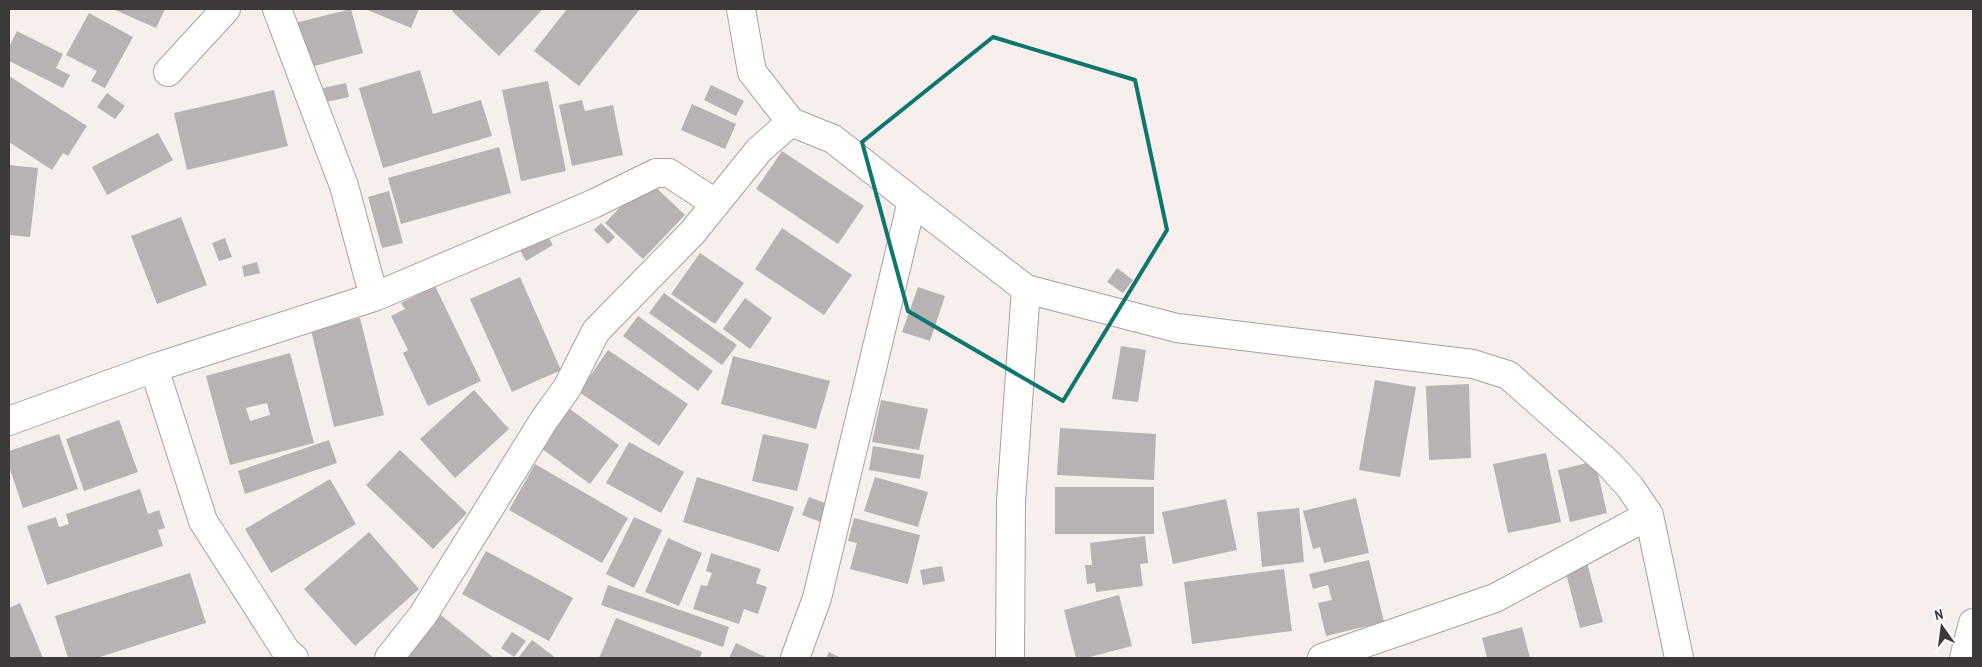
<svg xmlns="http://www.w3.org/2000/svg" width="1982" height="667" font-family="'Archivo Narrow',sans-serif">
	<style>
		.building { fill: #b9b2b5; fill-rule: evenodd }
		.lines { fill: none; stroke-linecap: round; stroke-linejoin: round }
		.minor-casing { stroke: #a7a19e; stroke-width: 30 }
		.minor { stroke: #fff; stroke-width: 28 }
		.marked { fill: none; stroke: #0f766e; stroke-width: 4; stroke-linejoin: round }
	</style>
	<rect width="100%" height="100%" fill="#f6efec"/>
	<!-- building -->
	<path class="building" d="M113 9H165L156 28Z
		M351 9 363 53 307 68 295 23Z
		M365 9H419L411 28Z
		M454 9H543L499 56 452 11Z
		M567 9H640L579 86 534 51Z
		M89 13 133 37 105 88 91 81 97 71 66 55Z
		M17 31 63 54 56 68 70 75 63 88 9 61V47Z
		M420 70 433 114 481 100 492 136 383 168 359 88Z
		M9 76 87 126 68 156 63 153 52 170 9 142Z
		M548 81 566 171 521 181 502 90Z
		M346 83 349 97 326 102 323 88Z
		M711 85 744 101 736 116 704 100Z
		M274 90 288 146 187 170 174 113Z
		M107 93 125 106 115 119 97 107Z
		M582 100 585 111 613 105 623 155 572 166 559 105Z
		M692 104 736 124 725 149 681 130Z
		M158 133 173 160 107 195 92 167Z
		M499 147 511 193 401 224 388 178Z
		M782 151 864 206 838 244 756 189Z
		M9 165 38 168 30 237 9 235Z
		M647 179 685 215 643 259 605 223Z
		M389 191 403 243 382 248 368 197Z
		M181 217 207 285 157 304 131 236Z
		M601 223 615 237 608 244 594 230Z
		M782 228 852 275 824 315 755 269Z
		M543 229 553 245 526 261 517 245Z
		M225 238 232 257 219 261 212 243Z
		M700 253 744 283 715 324 671 294Z
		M257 262 260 273 244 277 242 266Z
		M1117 268 1133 280 1123 293 1107 282Z
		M520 277 561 370 512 392 470 299Z
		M435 286 481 381 428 406 403 353 408 350 391 316 405 309 401 303Z
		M918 287 945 296 930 341 902 332Z
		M664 293 737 345 722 365 649 313Z
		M745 298 772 318 750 349 723 329Z
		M638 316 713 371 698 391 623 336Z
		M360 318 384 415 334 427 311 330Z
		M1121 346 1146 350 1138 402 1112 399Z
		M608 350 688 404 659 446 579 392Z
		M290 353 314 443 230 465 206 376ZM267 403 270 415 250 421 246 408Z
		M733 356 830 381 816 429 721 404Z
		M1375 380 1416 387 1400 477 1359 470Z
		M1469 384 1471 458 1429 460 1426 386Z
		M474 390 509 429 455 478 420 439Z
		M881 400 928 409 919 450 872 442Z
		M563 404 619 445 590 484 534 443Z
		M119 420 138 472 84 491 66 439Z
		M1060 428 1156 434 1154 480 1057 475Z
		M59 434 78 489 23 508 9 466V451Z
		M763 434 809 444 797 491 752 481Z
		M329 440 337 463 245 494 238 471Z
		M629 442 684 472 661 513 606 483Z
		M873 446 924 455 920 479 869 470Z
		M400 450 467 513 433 549 366 485Z
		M1546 453 1561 522 1508 533 1493 464Z
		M1595 461 1607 513 1570 522 1558 470Z
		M535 464 628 518 602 563 509 510Z
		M697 477 794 507 779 552 683 522Z
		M875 477 928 492 918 527 864 511Z
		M330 479 356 524 271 573 245 529Z
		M1055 487H1154V534H1055Z
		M140 489 148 514 159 510 165 528 158 530 163 546 47 585 27 526 56 517 59 527 69 524 66 514Z
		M809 497 828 504 821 522 802 515Z
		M1356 498 1369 553 1324 563 1320 547 1313 549 1303 511Z
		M1226 499 1237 550 1173 564 1162 512Z
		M1299 508 1304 562 1262 567 1257 512Z
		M634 517 662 530 634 588 606 574Z
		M854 518 920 535 908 584 850 569 857 543 848 541Z
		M369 532 419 589 355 646 304 589Z
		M1145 536 1148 563 1140 564 1143 586 1096 592 1095 583 1087 584 1085 565H1092L1090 543Z
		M668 538 702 553 679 606 645 592Z
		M486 551 573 598 549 641 462 594Z
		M711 553 761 569 756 583 767 587 758 614 744 609 739 624 693 609 701 585 707 586 712 573 706 571Z
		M1369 560 1384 622 1326 636 1318 603 1332 600 1328 585 1313 589 1309 574Z
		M1587 563 1603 622 1580 628 1565 569Z
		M942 566 945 581 923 585 920 570Z
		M1284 569 1292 631 1192 644 1184 582Z
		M190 573 206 623 97 658H68L55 616Z
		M608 585 729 627 723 647 601 605Z
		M1119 595 1132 646 1086 658H1076L1064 610Z
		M20 603 43 658H9V608Z
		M437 612 494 658H400Z
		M616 618 702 652 700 658H599Z
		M1522 627 1530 658H1487L1482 638Z
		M512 632 526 641 514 657 501 648Z
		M532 640 556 658H518Z
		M736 643 768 658H729Z
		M829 652 841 658H826Z"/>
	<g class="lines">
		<defs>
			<path id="minor" d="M277 9 344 186 374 297
				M741 9 752 72 791 122
				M168 72 226 9
				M912 201 1026 289 1177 328 1473 364 1508 375 1609 464 1630 487 1649 515 1679 658
				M154 368 203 521 286 651 294 658
				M9 421 154 368 374 297 593 204 656 173H669L715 203
				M389 658 423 615 544 420 567 388 596 331 692 233 759 150 791 122 833 139 912 201 817 598 795 658
				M1010 658 1011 501 1026 289
				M1322 658 1495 598 1649 515
				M1964 658 1973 623"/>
		</defs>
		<!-- minor casing -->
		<use href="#minor" class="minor-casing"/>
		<!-- minor -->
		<use href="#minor" class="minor"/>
	</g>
	<!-- marked area -->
	<path class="marked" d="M993 37 1135 80 1167 230 1063 401 908 311 862 142Z"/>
	<!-- border -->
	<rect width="1982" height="667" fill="none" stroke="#3c3938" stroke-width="20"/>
	<!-- north arrow -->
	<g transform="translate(1942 627) rotate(346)" stroke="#ffffff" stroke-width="4" paint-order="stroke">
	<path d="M0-4L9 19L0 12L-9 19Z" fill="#3c3938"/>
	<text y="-8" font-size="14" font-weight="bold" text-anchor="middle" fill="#3c3938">N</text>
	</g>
</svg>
